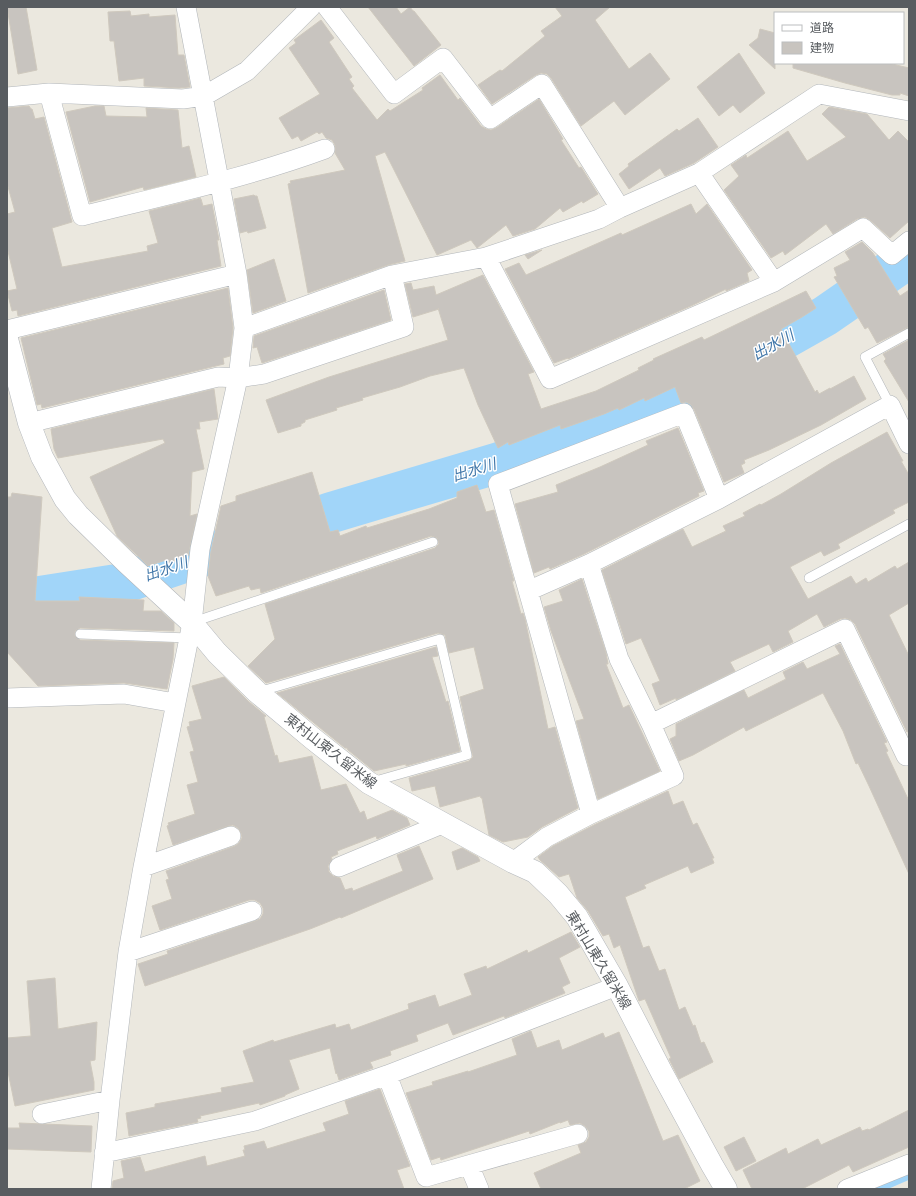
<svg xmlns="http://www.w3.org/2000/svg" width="916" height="1196" font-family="Inter,'Noto Sans JP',sans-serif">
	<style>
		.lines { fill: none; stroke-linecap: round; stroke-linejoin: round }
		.stream { stroke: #a1d5f9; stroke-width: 7 }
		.river { stroke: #a1d5f9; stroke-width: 41 }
		.building { fill: #c8c4bf; stroke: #cfc9be }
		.lane-casing { stroke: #b2b6ba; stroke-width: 10 }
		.street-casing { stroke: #b2b6ba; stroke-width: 20 }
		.secondary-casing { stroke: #b3b7bc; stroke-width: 23 }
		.lane { stroke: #fff; stroke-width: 9 }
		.street { stroke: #fff; stroke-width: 19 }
		.secondary { stroke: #fff; stroke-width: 22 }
		.labels { text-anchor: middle; stroke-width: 3; stroke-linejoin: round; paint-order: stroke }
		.street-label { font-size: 14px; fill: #585c60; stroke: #fff }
		.water-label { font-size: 15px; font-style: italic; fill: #4177a9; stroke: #fff }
	</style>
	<rect width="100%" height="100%" fill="#ebe8df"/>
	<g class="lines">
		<!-- stream -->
		<path class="stream" d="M879 1189 909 1176"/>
		<!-- river -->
		<path class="river" d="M7 594 30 598 120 584 330 513 498 463 722 374 825 316 909 258"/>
	</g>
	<!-- building -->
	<path class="building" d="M7 7H26L37 70 18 74Z
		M368 7H396L401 14 410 7 413 11H414L441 45 414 66Z
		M555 7H610L595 20 629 69 650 53 670 79 625 115 614 101 581 126 551 78 547 74 541 73 536 75 492 104 478 85 500 70 502 71 545 36 541 31 562 16Z
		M130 11 131 16 149 14V17L175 15 178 55H184L190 87 179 88 144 86V78L119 81 114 41H110L108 12Z
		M321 20 334 38 329 42 352 77 349 79 354 86 352 88 377 120 388 109 390 111 423 90 422 88 440 75 458 100 460 98 481 126 486 129 491 130 496 128 539 99 563 139 561 140 579 168 581 167 598 194 583 203 582 201 563 212 560 208 535 229 513 236 506 225 477 248 471 240 437 255 385 152 375 156 405 261 388 265 308 293 288 184 291 183 290 181 345 170 335 153V145L332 140 326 138 322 132 319 134 317 132 301 141 298 136 292 139 279 118 320 94 289 48 296 43 294 40Z
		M760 29 775 33V69L749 45 758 38Z
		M739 53 765 93 740 113 733 105 719 116 697 87Z
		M793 63H888L909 68V96L900 93V95H892L845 83 793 68Z
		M29 106 31 109H32L35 119 44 117 72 222 52 228 62 267 148 251 147 246 158 243 149 211 201 198 199 199H201L203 206 212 204 219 240H217L221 266 18 316 17 310 12 311 7 291 17 289 7 247V214L15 212 7 183V108Z
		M95 106H104L106 116 147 117 146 108 178 110 182 148 189 146 196 177 144 190 143 187 90 202 66 112Z
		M829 107 867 114 889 140 898 131 909 142V221L890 238 870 220 865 217 857 219 833 234 826 224 785 255 783 251 771 258 724 190 739 176 731 165 746 155 747 158 788 131 807 161 846 137 822 114Z
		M698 118 718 147 694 163 665 176 660 168 629 189 619 174 629 166 628 164 677 129 679 131Z
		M254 195 255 196H257L266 228 248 233 247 231 240 233 234 199Z
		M691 204 696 214 707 204 752 270 747 273 749 281 726 291V289L693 305 568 359V358L554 363 505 269 519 263 526 275 621 233 622 235Z
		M862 242 873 253 900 296 909 290V327L877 343 868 327 865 329 834 277 837 276 834 268 850 260 845 252Z
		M542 250 528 259 525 255Z
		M274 259 286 301 253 313 247 270Z
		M483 275 534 372 528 374 541 409 596 391 639 370 638 368 654 360 653 359 702 337 704 340 806 291 816 308 802 317 781 329 815 392 817 390 819 394 830 388V389L854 376 866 399 821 425 769 450 744 460 745 463 741 465 744 473 724 482 694 409 690 404 686 402 681 403 675 387 645 401 644 398 619 410 618 408 604 414 561 429 560 425 509 445 508 442 498 448 478 405 464 368 430 376 400 387 362 398 363 400 336 408 337 410 305 420V422L301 424V426L278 433 266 400 329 377 448 340 438 308 439 309 413 317 405 284 411 283 413 290 434 286 436 295Z
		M228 288 233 328 230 356 223 358 224 364 42 408 41 404 37 405 21 338Z
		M384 290 391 320 262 363 257 347 253 348 254 336Z
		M909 340V402L884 361 886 359 883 354Z
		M214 389 218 419 199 422 200 429H196L204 469 192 472 190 516 197 514 188 556 167 564 166 560 148 566 117 536 90 477 165 443 163 439 58 458 54 449 51 429Z
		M678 428 704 491 698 493 699 496 584 554 550 569 549 567 534 573 515 504 558 492 556 485 600 467 648 445 646 441Z
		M887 432 903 461H901L909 475V502L893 510 895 513 838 544 840 548 824 556 821 551 790 567 808 599 851 576 856 584 866 578 868 582 895 566 897 569 909 562V603L889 615 909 656V731L907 732 855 624 851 620 845 618 840 619 824 627 817 614 788 631 793 642 773 652 769 644 730 662 735 671 676 700V698L660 705 652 684 660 681 641 638 626 644 602 570 683 529 692 547 726 531 723 526 745 516 743 513 760 504 761 505 781 494 831 463Z
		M312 472 330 532 338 530 340 536 366 526 367 528 429 509 457 498V492L477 485 486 512 494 510 514 581H512L521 614 523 613 525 619 548 729 555 727 578 808 542 827 528 837 503 842 489 835 482 798H481L480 796 440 807 435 786 412 791 409 778 469 761 473 757 460 697 484 689 474 647 449 653 445 635 438 633 266 683 248 666 275 639 265 604 435 548 439 544 437 538 431 536 261 593 260 588 251 590 249 586 216 596 208 576 211 551 221 506 236 501V496Z
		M12 493 42 497 35 601H80L79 597 144 600 143 611H161L174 623V631L80 628 75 631V636L80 640 174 643 173 659 167 689 124 683 38 686 7 652V497H11Z
		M582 579 606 653 608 664H606L623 708 629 705 660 771 598 799 576 721 584 719 551 631 544 607 563 601 559 590Z
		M840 644 887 742 884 743 888 751 886 752 909 801V874L869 786 858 763 856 764 843 731 823 693 746 731 744 727 693 755 679 761 670 739 676 736V724L744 690 748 698 786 679 783 672 803 662 807 669 840 654 835 646Z
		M436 647 438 656 432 657 446 702 448 701 460 751 406 766V764L374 771 348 750 347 748H345L277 693Z
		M224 677 248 701 266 716 264 717 275 756 277 755 279 763 312 756 321 790 346 784 360 813 364 811 367 820 392 810 407 818 410 825 377 839 376 836 337 851 338 854 331 857 332 859 328 866 329 872 333 876 340 878 345 890 352 888 353 891 403 871 397 855 419 846 433 879 341 918 340 917 310 929 145 986 138 964 168 954 167 951 255 921 260 919 263 914V908L260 903 255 900H249L160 930 152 906 172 899 166 880 169 879 166 871 235 846 239 843 242 838 241 833 238 828 233 825 228 826 173 845 167 826 169 825 168 823 195 814 187 785 198 782 190 752 194 751 187 727 190 726 189 722 202 719 192 686Z
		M668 791 673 805 683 801 693 825 697 823 714 858H712L714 863 691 873 688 866 644 885 646 888 625 897 643 948 649 946 659 971 665 969 679 1010 685 1007 693 1026 695 1025 701 1043 704 1042 713 1062 679 1079 669 1059 671 1058 645 999 639 1001 620 945 614 948 609 934 603 936 588 911 577 898 569 874 559 877 540 860 538 857 553 846 596 824Z
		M462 848 478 857 480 861 457 870 452 852Z
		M571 932 580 947 559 958 570 983 562 987 565 993 505 1018 504 1016 453 1035 448 1023 416 1035 418 1041 390 1051 391 1055 370 1062 373 1068 339 1080 337 1073 336 1074 330 1048 289 1060 299 1089 285 1095V1096L260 1105 259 1103 200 1116 201 1118 197 1119 198 1122 129 1136 126 1113 155 1107V1104L222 1092 221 1088 254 1082 243 1051 273 1040 274 1042 335 1024 336 1028 349 1024 351 1030 409 1009 408 1004 435 995 439 1007 472 995 464 974 486 966 487 969 527 950 528 953Z
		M55 978 58 1029 97 1022 95 1060 90 1061 94 1082V1090L15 1106 7 1067V1038L31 1036 27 981Z
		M531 1031 537 1048 559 1040 562 1050 603 1033 605 1038 619 1032 663 1141 678 1135 700 1181 684 1189H541L534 1173 581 1153 578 1145 586 1142 589 1137V1131L585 1126 580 1123 570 1125 568 1120 560 1123V1122L530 1134 529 1131 523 1133 441 1160 440 1157 431 1160 406 1093 433 1085 432 1082 468 1071V1072L517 1055 512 1039Z
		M380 1089 410 1166 397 1170 404 1189H112L113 1181 124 1178 121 1161 140 1157 145 1172 205 1156 207 1166 245 1156 243 1150H245L244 1146 264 1141 267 1149 326 1131 323 1123 349 1114 345 1101Z
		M909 1110V1147L853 1172 849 1165 802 1189H752L743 1170 786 1148 788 1154 818 1139 821 1145 860 1127 862 1131 868 1129 869 1130Z
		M19 1123 92 1126 91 1152 7 1149V1128H20Z
		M744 1137 756 1161 736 1171 724 1147Z"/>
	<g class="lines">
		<defs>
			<path id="lane" d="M890 405 865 357 909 333
				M809 578 909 524
				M193 622 433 542
				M80 634 189 638
				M258 692 440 639 467 755 372 782"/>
			<path id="street" d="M327 7 394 94 443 58 490 119 542 84 620 208
				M49 93 82 216C163 196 246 178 325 149
				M7 97 49 93 183 99 204 96 247 71 311 7
				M486 257 550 379 774 282 699 173
				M774 282 863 228 892 255 909 241
				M244 328 392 275 486 257 599 219 620 208 699 173 819 94 909 111
				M7 330 237 274
				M29 423 218 377 238 378 264 374 404 327 392 275
				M589 564 619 659 651 724
				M528 591 589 564 719 499 890 405 909 444
				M7 698 124 694 175 703
				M591 814 498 484 684 413 719 499
				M513 862 547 837 591 814 674 776 651 724 845 629 906 756 909 755
				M143 867 231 836
				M339 867 442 824
				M128 952 252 911
				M387 1075 426 1177 578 1134
				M42 1114 110 1100
				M104 1153 255 1121 387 1075 617 986
				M469 1165 479 1189
				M101 1189 110 1100 128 952 143 867 192 623 200 549 238 378 244 328 237 274 186 7
				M847 1189 909 1164"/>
			<path id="secondary" d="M7 339 29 423 42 457 65 499 78 515 126 562 192 623 217 653 257 692 312 738 369 783 513 862 535 872 558 894 577 917 617 986 662 1073 712 1165 726 1189"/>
		</defs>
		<!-- lane casing -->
		<use href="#lane" class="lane-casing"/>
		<!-- street casing -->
		<use href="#street" class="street-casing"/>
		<!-- secondary casing -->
		<use href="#secondary" class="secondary-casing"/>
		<!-- lane -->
		<use href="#lane" class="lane"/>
		<!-- street -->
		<use href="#street" class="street"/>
		<!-- secondary -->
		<use href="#secondary" class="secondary"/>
	</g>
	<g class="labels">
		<!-- street labels -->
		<g class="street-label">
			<text transform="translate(331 751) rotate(38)" y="5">東村山東久留米線</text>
			<text transform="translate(599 960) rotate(59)" y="5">東村山東久留米線</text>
		</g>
		<!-- water labels -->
		<g class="water-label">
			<text transform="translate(773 345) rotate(-29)" y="5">出水川</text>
			<text transform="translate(474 470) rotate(-17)" y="5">出水川</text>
			<text transform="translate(166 569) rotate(-19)" y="5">出水川</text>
		</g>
	</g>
	<!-- border -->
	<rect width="916" height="1196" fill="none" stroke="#585c60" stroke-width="16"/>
	<!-- legend -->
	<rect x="774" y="12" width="130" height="52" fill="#ffffff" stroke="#bcbebf"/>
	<rect x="782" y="25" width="20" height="6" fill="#ffffff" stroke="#bcbebf"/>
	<text x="810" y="32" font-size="12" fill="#585c60">道路</text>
	<rect x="782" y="42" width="20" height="12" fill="#c8c4bf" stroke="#bcbebf"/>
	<text x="810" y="52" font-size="12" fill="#585c60">建物</text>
</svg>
